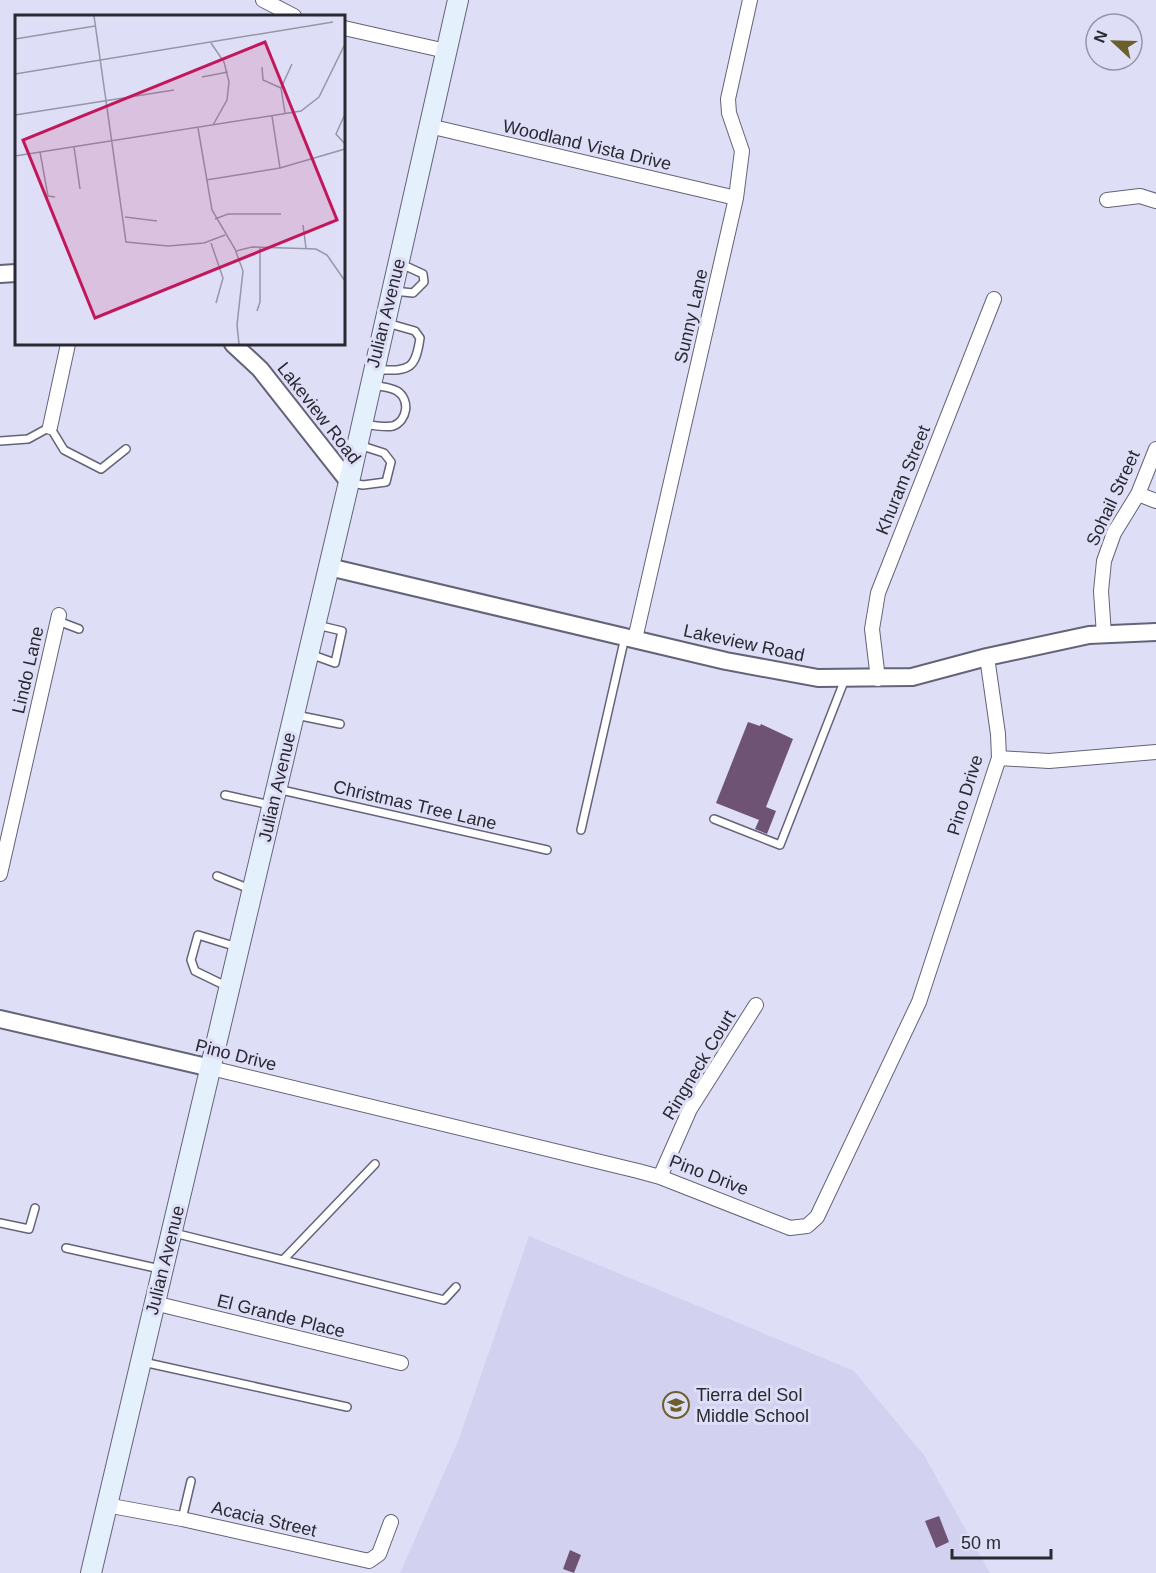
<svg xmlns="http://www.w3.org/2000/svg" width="1156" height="1573" font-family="Helvetica,sans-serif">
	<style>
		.built { fill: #d2d1f0 }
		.building { fill: #6f5374 }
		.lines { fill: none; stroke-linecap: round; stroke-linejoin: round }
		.service-casing { stroke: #646378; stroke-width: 10 }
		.minor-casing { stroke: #646378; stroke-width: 16 }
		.tertiary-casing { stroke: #646378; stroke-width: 20 }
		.secondary-casing { stroke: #646378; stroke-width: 22 }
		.service { stroke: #fff; stroke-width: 7 }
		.minor { stroke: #fff; stroke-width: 14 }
		.tertiary { stroke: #fff; stroke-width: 16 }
		.secondary { stroke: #e5f0fd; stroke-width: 20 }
		.labels { text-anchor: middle; stroke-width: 6; stroke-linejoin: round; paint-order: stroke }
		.street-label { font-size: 18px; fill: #292932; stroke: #dfdef7 }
		.poi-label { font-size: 18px; fill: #292932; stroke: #dfdef7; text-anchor: start }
		.inset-road { fill: none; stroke: #9696a8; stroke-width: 1.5 }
		.view { fill: #c2185b; fill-opacity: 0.15; stroke: #c2185b; stroke-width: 3 }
		.inset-edge { fill: none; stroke: #292932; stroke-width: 3 }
	</style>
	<rect width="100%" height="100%" fill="#dfdef7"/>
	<!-- built -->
	<path class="built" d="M529 1236 854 1371 924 1455 990 1573H400L459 1439Z"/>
	<!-- building -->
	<path class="building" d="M748 722 760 726 761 724 793 739 766 807 776 811 767 834 755 829 759 820 716 803Z
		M939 1516 949 1542 936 1548 925 1521Z
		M570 1550 581 1555 574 1573 563 1569Z"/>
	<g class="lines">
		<defs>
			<path id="service" d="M394 291 413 293 424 282 423 274 399 263
				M375 370C407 370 415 373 420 338L415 331 387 323
				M364 424C372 425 384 428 393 426 407 421 411 400 397 391 390 387 381 387 374 385
				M0 441 28 439 50 427 64 450 101 469 126 449
				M351 483 363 485 386 482 391 462 384 453 359 445
				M58 621 79 629
				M310 654 335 663 342 631 317 625
				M296 715 340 724
				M277 789 547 850
				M225 795 270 805
				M714 819 780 845 845 679
				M581 830 625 637
				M217 876 250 889
				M228 987 195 971 191 960 198 935 237 947
				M0 1223 29 1229 35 1208
				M174 1233 444 1300 456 1287
				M66 1248 160 1269
				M283 1260 375 1164
				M143 1362 347 1407
				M182 1519 191 1481"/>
			<path id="minor" d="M263 0 294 16
				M344 28 446 51
				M429 126 736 198
				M1107 200 1140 196 1156 201
				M50 427 68 344
				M1138 494 1156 501
				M1104 635 1101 591 1104 561 1114 533 1138 494 1156 449
				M635 639 736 198 742 151 729 113 728 99 750 0
				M878 679 872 629 878 593 994 299
				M999 758 1049 761 1156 752
				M0 874 59 615
				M211 1068 638 1171 660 1177 790 1228 807 1226 817 1217 919 1002 995 770 999 758 998 734 987 657
				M660 1177 690 1109 756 1005
				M154 1303 401 1363
				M106 1505 182 1519 369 1561 379 1554 391 1522"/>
			<path id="tertiary" d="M0 274 16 273
				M233 344 260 369 349 482
				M329 567 726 661 818 678 912 677 987 657 1089 635 1156 632
				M0 1019 211 1068"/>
			<path id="secondary" d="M91 1573 349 482 458 0"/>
		</defs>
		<!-- service casing -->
		<use href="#service" class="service-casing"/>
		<!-- minor casing -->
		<use href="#minor" class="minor-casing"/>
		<!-- tertiary casing -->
		<use href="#tertiary" class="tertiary-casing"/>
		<!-- secondary casing -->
		<use href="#secondary" class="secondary-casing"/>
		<!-- service -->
		<use href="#service" class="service"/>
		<!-- minor -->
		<use href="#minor" class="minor"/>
		<!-- tertiary -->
		<use href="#tertiary" class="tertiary"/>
		<!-- secondary -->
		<use href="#secondary" class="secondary"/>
	</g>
	<!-- icons -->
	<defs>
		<symbol id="school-ring" viewBox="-11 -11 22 22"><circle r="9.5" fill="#dfdef7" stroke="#6b602c" stroke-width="1.5"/><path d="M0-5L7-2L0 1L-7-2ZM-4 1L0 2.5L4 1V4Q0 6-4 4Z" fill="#6b602c"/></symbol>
	</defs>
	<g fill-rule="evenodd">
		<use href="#school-ring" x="661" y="1390" width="30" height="30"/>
	</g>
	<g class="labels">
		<!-- street labels -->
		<g class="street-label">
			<text transform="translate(587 145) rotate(13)" y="6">Woodland Vista Drive</text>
			<text transform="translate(386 313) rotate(-76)" y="6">Julian Avenue</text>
			<text transform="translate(691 316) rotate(-77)" y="6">Sunny Lane</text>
			<text transform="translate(319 413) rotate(52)" y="6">Lakeview Road</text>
			<text transform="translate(903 480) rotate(-68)" y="6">Khuram Street</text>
			<text transform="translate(1113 498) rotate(-65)" y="6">Sohail Street</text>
			<text transform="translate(744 643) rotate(12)" y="6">Lakeview Road</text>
			<text transform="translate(28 670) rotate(-77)" y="6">Lindo Lane</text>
			<text transform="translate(277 787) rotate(-77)" y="6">Julian Avenue</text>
			<text transform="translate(965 795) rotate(-73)" y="6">Pino Drive</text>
			<text transform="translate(415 805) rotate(13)" y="6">Christmas Tree Lane</text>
			<text transform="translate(236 1055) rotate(14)" y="6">Pino Drive</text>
			<text transform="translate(699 1065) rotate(-59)" y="6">Ringneck Court</text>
			<text transform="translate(709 1175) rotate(21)" y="6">Pino Drive</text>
			<text transform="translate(165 1260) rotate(-76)" y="6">Julian Avenue</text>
			<text transform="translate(281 1316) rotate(14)" y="6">El Grande Place</text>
			<text transform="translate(264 1519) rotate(13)" y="6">Acacia Street</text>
		</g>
		<!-- poi labels -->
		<g class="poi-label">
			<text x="696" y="1401">Tierra del Sol<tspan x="696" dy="21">Middle School</tspan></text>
		</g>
	</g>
	<!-- overview -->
	<g transform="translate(15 15)">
		<rect width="330" height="330" fill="#dfdef7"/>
		<path class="inset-road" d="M79 1 111 227 153 231 189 228 210 220M0 24 80 11M196 28 209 47 214 67 212 85 198 110M247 52 248 65 266 73M0 59 318 7M187 62 213 57M270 98 266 73 277 49M330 99 321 119 330 129M0 100 159 75M257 101 265 153M183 113 197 195 220 234 228 256 222 310 224 329M59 132 65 174M25 137 33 181 40 182M0 141 286 96 304 82 330 29M191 165 265 153 330 134M110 202 142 206M200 204 213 199H266M288 210 291 233M196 228 208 263 201 288M221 236 237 232 301 234 312 240 330 266M0 248V280M242 296 245 287V233"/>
		<path class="view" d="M250 27 322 205 80 303 8 125Z"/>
		<rect width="330" height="330" class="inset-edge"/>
	</g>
	<!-- north arrow -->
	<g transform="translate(1114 42) rotate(292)"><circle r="28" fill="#dfdef7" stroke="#9696a8" stroke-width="1.5"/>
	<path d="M0-4.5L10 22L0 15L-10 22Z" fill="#6b602c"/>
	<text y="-9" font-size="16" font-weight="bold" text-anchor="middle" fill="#292932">N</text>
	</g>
	<!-- scale -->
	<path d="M952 1549v9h99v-9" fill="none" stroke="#292932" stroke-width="3"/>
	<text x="961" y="1549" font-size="18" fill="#292932" stroke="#dfdef7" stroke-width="4.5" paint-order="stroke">50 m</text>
</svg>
